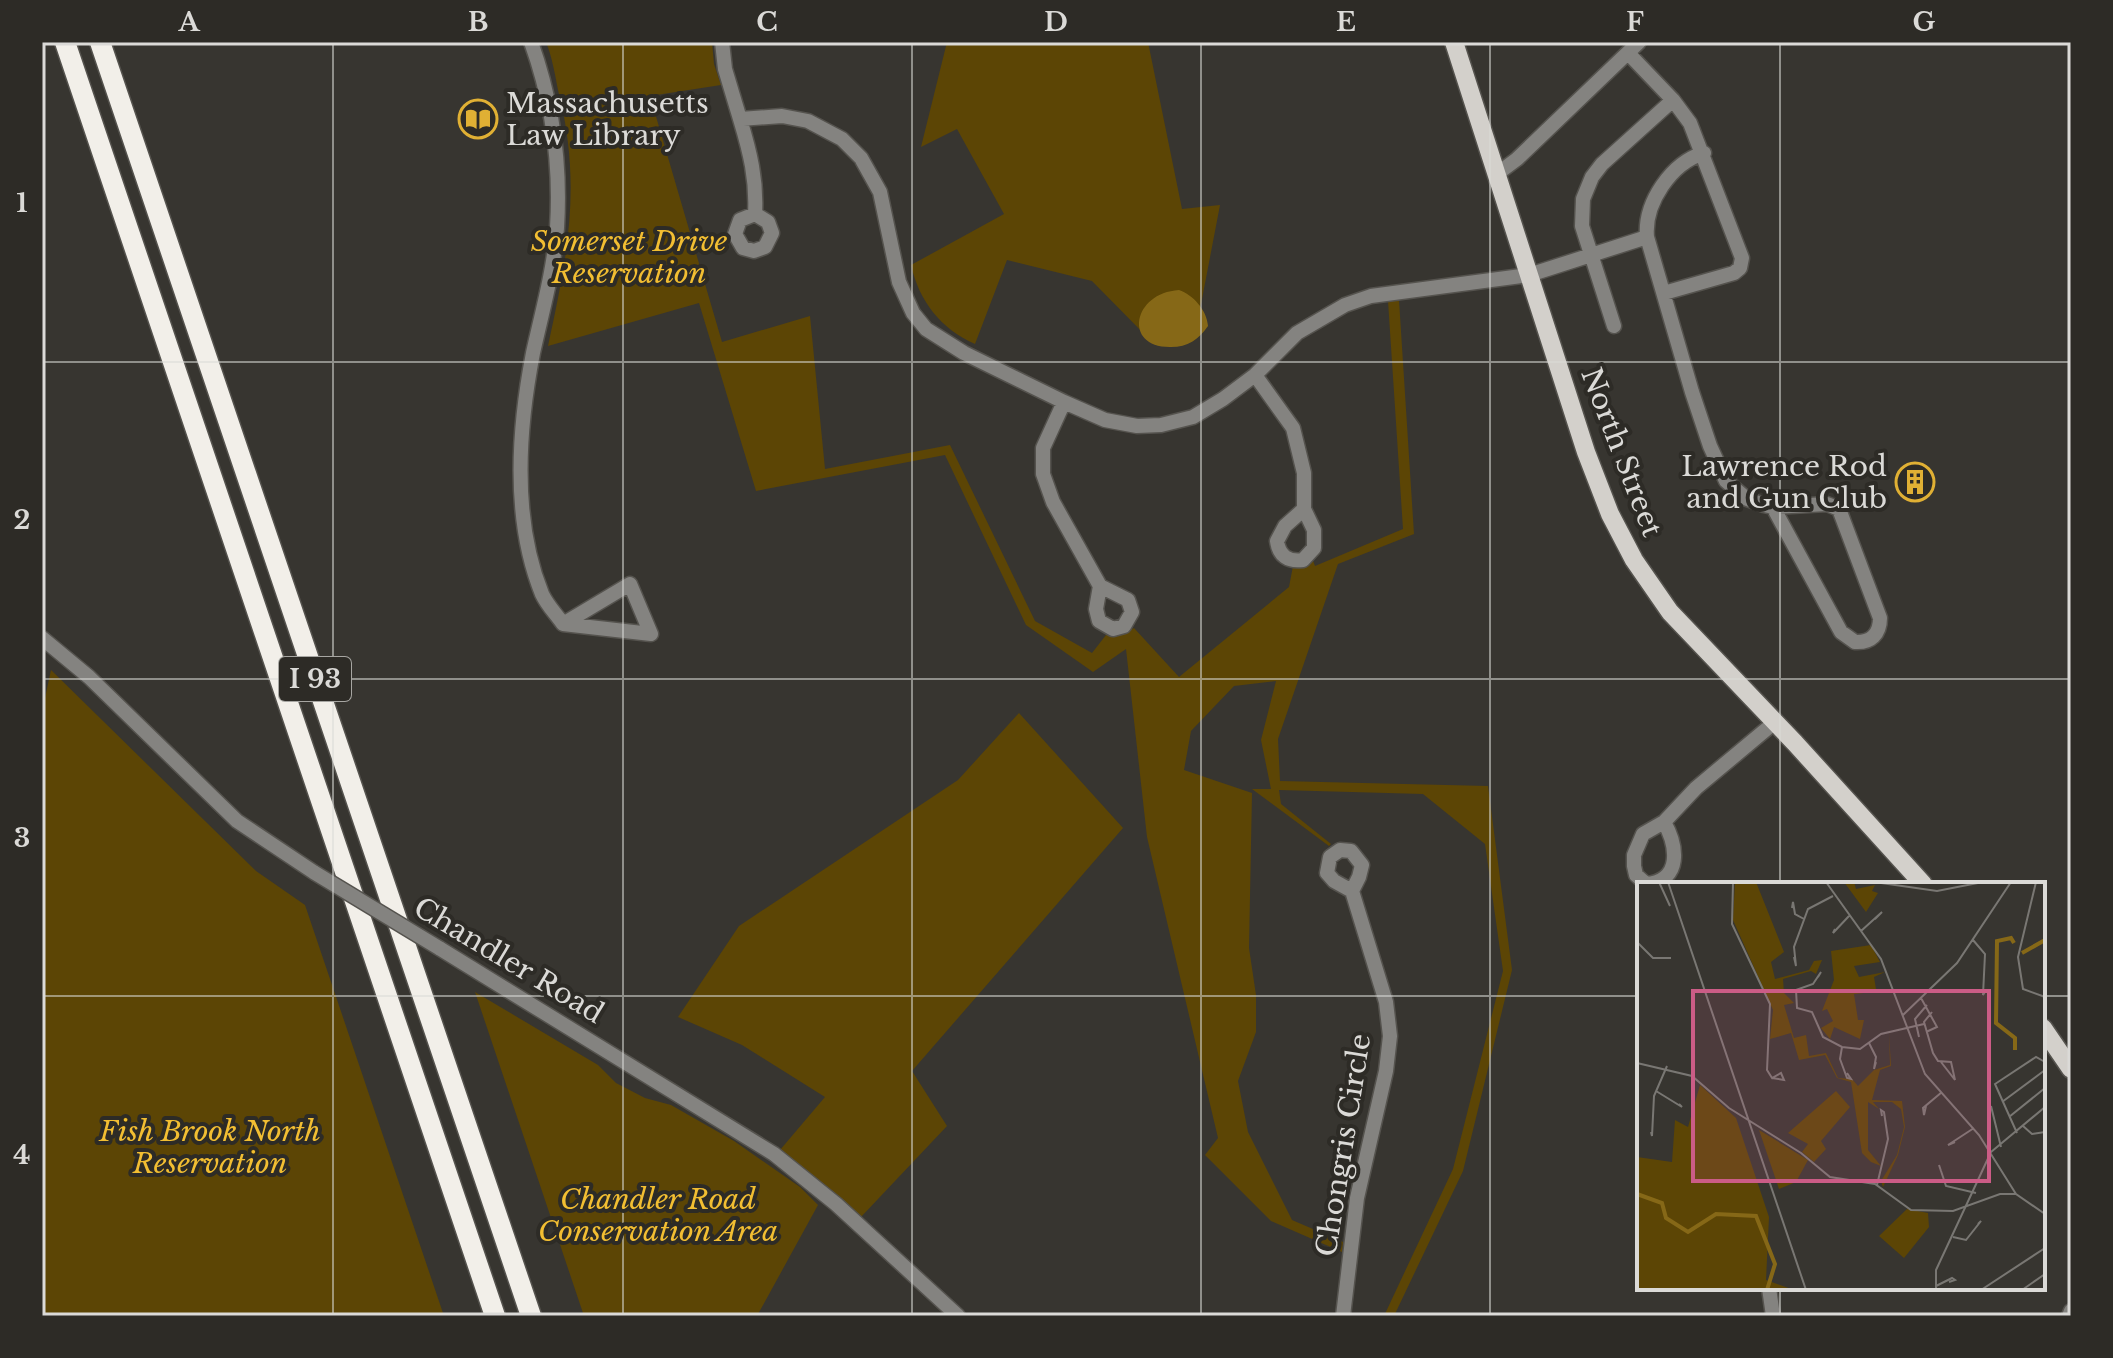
<svg xmlns="http://www.w3.org/2000/svg" width="2113" height="1358" font-family="'Libre Baskerville',serif">
	<style>
		.green { fill: #5c4505 }
		.water { fill: #866817 }
		.lines { fill: none; stroke-linecap: round; stroke-linejoin: round }
		.minor-casing { stroke: #55534e; stroke-width: 17 }
		.major-casing { stroke: #55534e; stroke-width: 21 }
		.highway-casing { stroke: #55534e; stroke-width: 23 }
		.minor { stroke: #848380; stroke-width: 14 }
		.major { stroke: #d3d0cb; stroke-width: 18 }
		.highway { stroke: #f2efe9; stroke-width: 20 }
		.minor-bridge-casing { stroke: #55534e; stroke-width: 17; stroke-linecap: butt }
		.minor-bridge { stroke: #848380; stroke-width: 14 }
		.grid { fill: none; stroke: #dbdad7; stroke-width: 2; stroke-opacity: 0.55 }
		.labels { text-anchor: middle; stroke-width: 8; stroke-linejoin: round; paint-order: stroke }
		.shield { fill: #2d2b26; stroke: #a7a6a2; stroke-width: 2 }
		.shield-label { font-size: 26px; font-weight: bold; fill: #dbdad7 }
		.poi-label { font-size: 28px; fill: #dbdad7; stroke: #2d2b26; text-anchor: start }
		.park-label { font-size: 28px; font-style: italic; fill: #f2be32; stroke: #2d2b26 }
		.street-label { font-size: 28px; fill: #dbdad7; stroke: #2d2b26 }
		.inset-river { fill: none; stroke: #866817; stroke-width: 4 }
		.inset-road { fill: none; stroke: #797773; stroke-width: 2 }
		.view { fill: #cb5c86; fill-opacity: 0.15; stroke: #cb5c86; stroke-width: 4 }
		.inset-edge { fill: none; stroke: #dbdad7; stroke-width: 4 }
		.neatline { fill: none; stroke: #dbdad7; stroke-width: 3 }
		.grid-label { font-size: 26px; text-anchor: middle; font-weight: bold; fill: #dbdad7 }
	</style>
	<rect width="100%" height="100%" fill="#373530"/>
	<!-- green -->
	<path class="green" d="M546 42H712L714 64 721 85 650 96 722 342 810 316 825 469 950 445 1035 621 1092 653 1106 635H1121L1134 628 1179 677 1289 587 1293 566 1312 558 1315 566 1403 529 1388 301 1399 300 1414 534 1338 564 1278 739 1280 781 1488 786 1512 970 1463 1171 1394 1316H1384L1453 1169 1503 971 1485 844 1423 794 1279 790 1281 804 1331 844 1329 846 1252 789H1271L1261 740 1276 681 1234 686 1191 731 1184 770 1252 793 1249 948 1256 995V1032L1238 1081 1248 1132 1292 1220 1343 1242 1342 1252 1271 1221 1205 1155 1218 1138 1147 837 1126 649 1093 672 1026 625 945 455 756 491 699 303 548 346C568 254 582 183 558 90 555 74 552 57 546 42Z
		M947 42H1148L1182 209 1220 205 1194 341 1154 344 1092 281 1007 260 975 344C941 329 919 301 911 265L1004 214 957 129 921 147Z
		M51 670 256 871 305 905 444 1316H42V712Z
		M1019 713 1123 828 912 1071 947 1126 861 1217 780 1150 825 1097 742 1045 678 1017 739 926 958 780Z
		M475 992 598 1065 616 1083 645 1098 671 1105 734 1141 800 1187 818 1205 757 1316H584Z"/>
	<!-- water -->
	<path class="water" d="M1179 290C1193 295 1207 310 1208 326 1198 340 1188 347 1171 347 1123 348 1132 293 1179 290Z"/>
	<g class="lines">
		<defs>
			<path id="minor" d="M531 42C553 103 561 163 557 228 554 270 542 312 533 353 518 430 512 520 542 594 547 605 556 614 563 624L630 584 651 634 563 624
				M722 42 725 69 740 119 782 116 808 121 842 139 861 158 880 192 899 282 913 313 926 329 964 353 1064 402 1105 420 1137 426 1161 425 1193 417 1223 399 1255 375 1297 333 1345 305 1371 296 1529 275 1647 237
				M1628 53 1673 100 1690 123 1742 258 1740 268 1734 273 1664 293
				M740 119C750 152 757 180 755 214L740 220 735 234 743 248 754 251 765 247 772 233 768 222 755 214
				M1704 153C1671 163 1644 203 1647 237L1692 392 1710 446 1726 481 1747 499 1764 505 1773 507 1827 504 1839 509 1880 618C1880 634 1871 643 1855 642L1841 632 1773 507
				M1497 174 1517 159 1639 42
				M1614 326 1582 226 1583 199 1592 177 1602 164 1673 100
				M1255 375 1293 428 1304 473V509L1285 526 1277 541C1279 556 1288 562 1303 560L1314 548V530L1304 509
				M1064 402 1043 448V474L1053 502 1100 586 1096 609 1099 621 1113 629 1124 626 1132 612 1128 600 1100 586
				M42 638 89 677 237 821 315 873
				M1664 822C1677 845 1683 881 1646 884L1636 875 1634 866V855L1643 834 1664 822 1696 788 1775 722
				M439 948 774 1154 836 1204 958 1316
				M1769 1288 1773 1316
				M1343 1316 1357 1198 1386 1071 1390 1036 1386 1002 1352 891 1334 881 1327 873 1330 857 1340 850 1351 851 1362 865 1359 877 1352 891
				M2069 1316 2071 1311"/>
			<path id="major" d="M1454 42 1586 452 1610 514 1634 560 1670 612 1795 743 1923 884
				M2043 1028 2071 1069"/>
			<path id="highway" d="M65 42 495 1316
				M100 42 531 1316"/>
		</defs>
		<!-- minor casing -->
		<use href="#minor" class="minor-casing"/>
		<!-- major casing -->
		<use href="#major" class="major-casing"/>
		<!-- highway casing -->
		<use href="#highway" class="highway-casing"/>
		<!-- minor -->
		<use href="#minor" class="minor"/>
		<!-- major -->
		<use href="#major" class="major"/>
		<!-- highway -->
		<use href="#highway" class="highway"/>
		<defs>
			<path id="minor-bridge" d="M315 873 439 948"/>
		</defs>
		<!-- minor-bridge casing -->
		<use href="#minor-bridge" class="minor-bridge-casing"/>
		<!-- minor-bridge -->
		<use href="#minor-bridge" class="minor-bridge"/>
	</g>
	<!-- grid -->
	<path class="grid" d="M333 42V1316M623 42V1316M912 42V1316M1201 42V1316M1490 42V1316M1780 42V884M42 362H2071M42 679H2071M42 996H1639M2043 996H2071M1780 1288V1316"/>
	<!-- icons -->
	<defs>
		<symbol id="library-ring" viewBox="-11 -11 22 22"><circle r="9.5" fill="#2d2b26" stroke="#e0b034" stroke-width="1.5"/><path d="M-6-4Q-3-5.5-.7-3.5V5Q-3 3-6 4ZM6-4Q3-5.5 .7-3.5V5Q3 3 6 4Z" fill="#e0b034"/></symbol>
		<symbol id="building-ring" viewBox="-11 -11 22 22"><circle r="9.5" fill="#2d2b26" stroke="#e0b034" stroke-width="1.5"/><path d="M-4-6H4V6H1V3H-1V6H-4ZM-2.5-4.3h1.7v1.8h-1.7ZM.8-4.3h1.7v1.8H.8ZM-2.5-1h1.7V.8h-1.7ZM.8-1h1.7V.8H.8Z" fill="#e0b034"/></symbol>
	</defs>
	<g fill-rule="evenodd">
		<use href="#library-ring" x="456" y="97" width="44" height="44"/>
		<use href="#building-ring" x="1893" y="460" width="44" height="44"/>
	</g>
	<g class="labels">
		<!-- shield labels -->
		<rect class="shield" x="279" y="657" width="72" height="44" rx="6"/>
		<g class="shield-label">
			<text x="315" y="688">I 93</text>
		</g>
		<!-- poi labels -->
		<g class="poi-label">
			<text x="506" y="113">Massachusetts<tspan x="506" dy="32">Law Library</tspan></text>
			<text x="1887" y="476" text-anchor="end">Lawrence Rod<tspan x="1887" dy="32">and Gun Club</tspan></text>
		</g>
		<!-- park labels -->
		<g class="park-label">
			<text x="629" y="251">Somerset Drive<tspan x="629" dy="32">Reservation</tspan></text>
			<text x="210" y="1141">Fish Brook North<tspan x="210" dy="32">Reservation</tspan></text>
			<text x="658" y="1209">Chandler Road<tspan x="658" dy="32">Conservation Area</tspan></text>
		</g>
		<!-- street labels -->
		<g class="street-label">
			<text transform="translate(1622 452) rotate(69)" y="10">North Street</text>
			<text transform="translate(509 960) rotate(31)" y="10">Chandler Road</text>
			<text transform="translate(1343 1145) rotate(-81)" y="10">Chongris Circle</text>
		</g>
	</g>
	<!-- overview -->
	<g transform="translate(1637 882)">
		<rect width="408" height="408" fill="#373530"/>
		<path d="M98 0H119L147 70 134 80 138 97 172 88 177 79 185 78 179 92 174 89 146 97 147 111 157 121 147 123 157 156 169 153 172 174 189 171 201 196 215 197 221 204 237 188 253 183 252 151 254 184 243 188 235 218 265 219 268 245 261 273 246 305 244 299 260 273 267 245 264 227 255 220H236L242 227 231 220V268L244 284 234 280 225 271 214 200 200 196 188 173 162 178 154 151 133 157 136 128 96 38ZM207 0H217L219 7 238 3 235 9 241 11 229 30ZM234 63 243 80 217 84 222 95 248 90 237 95 239 107 256 108 217 112 221 138H227L223 157 197 145 193 157 184 146 196 139 190 127 185 129 197 98 194 69ZM63 203 99 236 132 335 129 398 157 408H0V275L35 280 38 238 51 245ZM199 209 213 225 184 259 189 267 177 280 165 270 171 262 151 251ZM122 248 171 278 159 300 142 307ZM270 327 291 331 292 345 267 376 242 354Z" fill="#5c4505"/>
		<path class="inset-river" d="M377 61 374 56 360 59 359 141 378 156V168M385 71 408 58M0 312 25 321 29 336 51 350 79 332 119 334 138 382 130 408"/>
		<path class="inset-road" d="M22 0 33 24M31 0 169 408M96 0 95 42 133 122 130 188 135 196 144 191 147 198 135 196M189 0 244 77 288 192 342 253 379 312 408 332M237 0 300 9 346 0M399 0 381 75 386 107 408 115M155 26 156 20 158 32 167 37M198 47 196 51 212 34M224 49 245 30 238 37M336 58 348 72 346 113 349 108M0 60 16 76H34M157 75 159 84 157 65 171 27 196 14M181 95 184 90 176 102 159 108 160 126 175 130 186 155 205 165 223 167 244 152 287 142M284 116 300 145 289 150M295 130 287 140 296 171 301 179 314 180 318 198 304 180M266 133 320 81 374 0M282 155 278 137 290 123M232 161 239 175 237 187 239 180M205 165 203 177 210 196 214 197 210 191M0 181 55 194 92 226 164 271 193 295 238 302 274 328 316 329 363 312H379M19 209 45 225 42 222M365 220 408 188M289 224 287 233 286 226 305 210M354 224 364 265M372 235 408 206M386 244 395 252 408 250M14 250 15 254 17 214 30 184M380 251 358 202 399 175 408 180M318 260 311 263 337 246M354 270 408 225M304 289 302 283 309 304 339 311M240 303 251 257 247 230 244 228 245 234M316 355 329 358 344 339 341 342M299 404 315 396 318 398 312 400M299 408V388L354 270M344 408 408 366M385 408 408 392"/>
		<path class="view" d="M56 109H352V299H56Z"/>
		<rect width="408" height="408" class="inset-edge"/>
	</g>
	<!-- border -->
	<rect width="2113" height="1358" fill="none" stroke="#2d2b26" stroke-width="88"/>
	<rect x="44" y="44" width="2025" height="1270" class="neatline"/>
	<g class="grid-label">
		<text x="189" y="31">A</text>
		<text x="478" y="31">B</text>
		<text x="767" y="31">C</text>
		<text x="1056" y="31">D</text>
		<text x="1346" y="31">E</text>
		<text x="1635" y="31">F</text>
		<text x="1924" y="31">G</text>
		<text x="22" y="212">1</text>
		<text x="22" y="529">2</text>
		<text x="22" y="847">3</text>
		<text x="22" y="1164">4</text>
	</g>
</svg>
